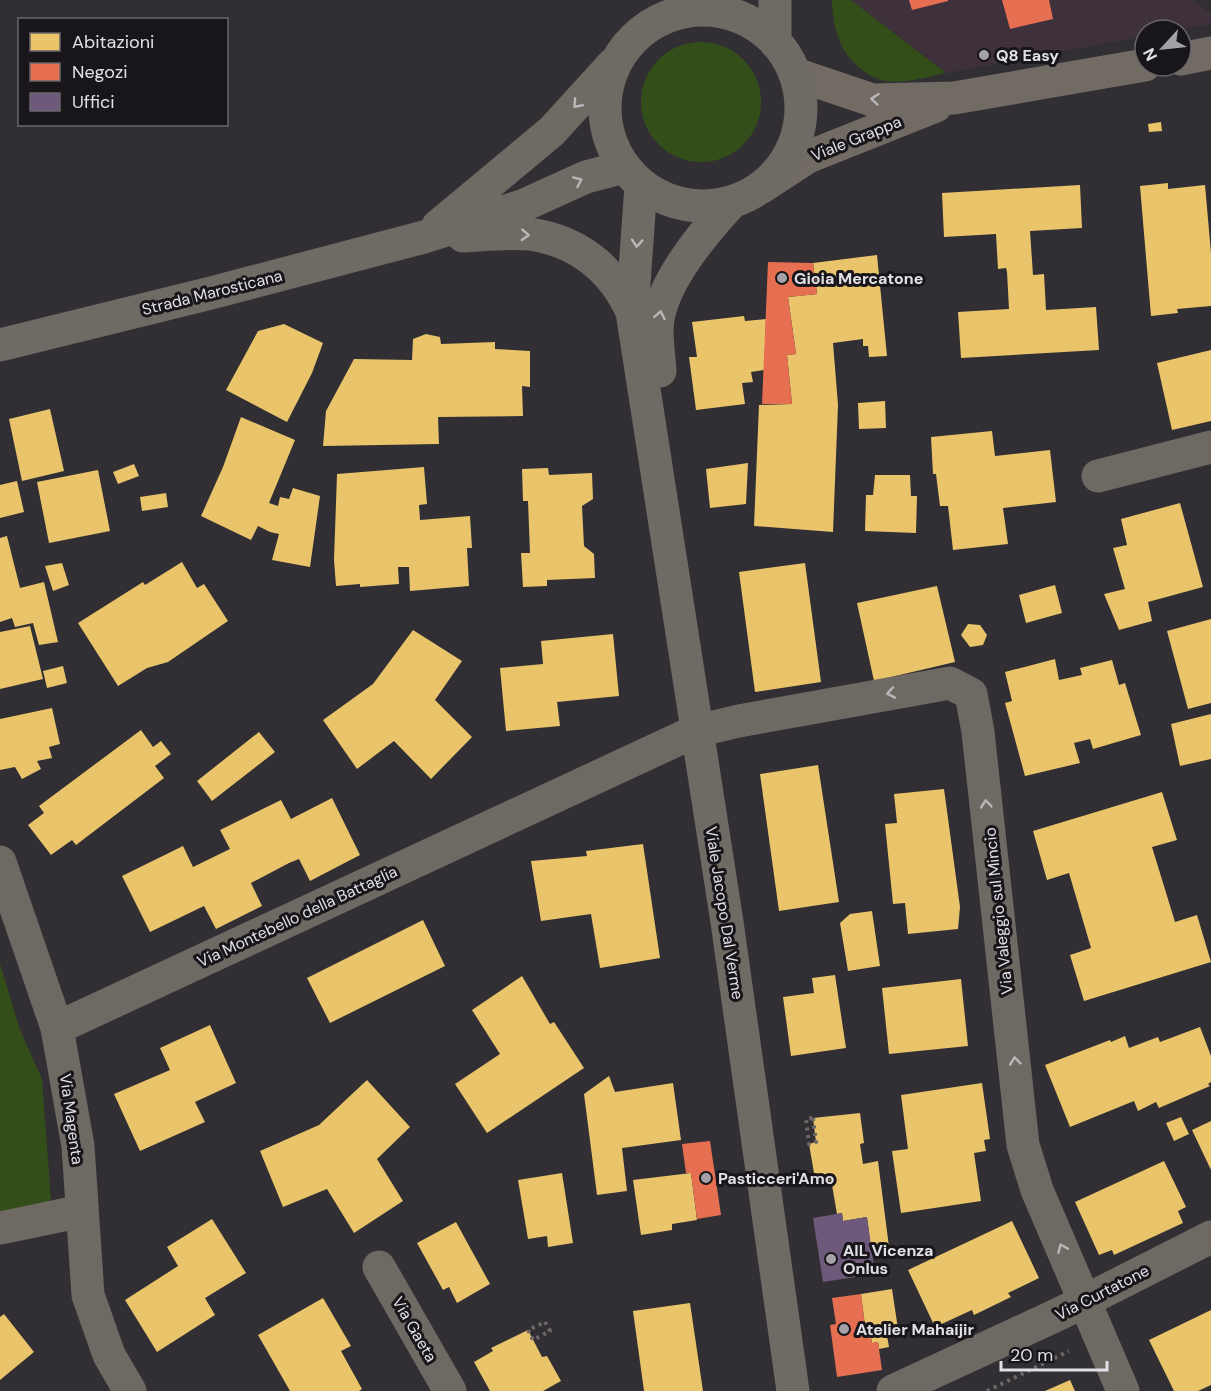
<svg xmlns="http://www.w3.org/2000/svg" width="1211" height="1391" font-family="'DM Sans',sans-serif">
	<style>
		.commercial { fill: #3e313c }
		.green { fill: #334e19 }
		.homes { fill: #e9c46a }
		.shops { fill: #e76f51 }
		.offices { fill: #6d597a }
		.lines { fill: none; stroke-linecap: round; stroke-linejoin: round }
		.path { stroke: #6d6a66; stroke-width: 4; stroke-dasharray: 3 4.5; stroke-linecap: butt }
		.street { stroke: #6e6962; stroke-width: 33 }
		.secondary { stroke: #716b64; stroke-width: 33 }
		.primary { stroke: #6f6a63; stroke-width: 33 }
		.oneway { stroke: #bab7b8 }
		.oneway2 { stroke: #b9b6b8 }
		.poi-dot { fill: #a4a2a8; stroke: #18161a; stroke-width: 2 }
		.labels { text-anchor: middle; stroke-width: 6; stroke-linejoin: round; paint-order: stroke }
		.poi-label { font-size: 16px; font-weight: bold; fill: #e2e0e6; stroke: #18161a; text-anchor: start }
		.street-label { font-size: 16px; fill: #e2e0e6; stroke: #18161a }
	</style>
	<rect width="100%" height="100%" fill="#312f34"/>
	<!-- commercial -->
	<path class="commercial" d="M851 0H1194L1211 14V24L1177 30H1145V36L947 73Z"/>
	<!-- green -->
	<path class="green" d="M832 0H851L946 73C927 77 906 84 886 81 877 80 869 75 862 70 839 52 833 28 832 0Z
		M641 102a60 60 0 1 1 120 0a60 60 0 1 1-120 0Z
		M0 964 20 1030 42 1079 51 1200 42 1211 0 1219Z"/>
	<!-- homes -->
	<path class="homes" d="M1161 122 1162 131 1149 132 1148 124Z
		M1168 183V189L1205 185 1211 253V306L1177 309 1178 313 1151 316 1140 186Z
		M1080 185 1082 228 1030 231 1033 275 1044 274 1046 310 1096 307 1099 350 961 358 958 312 1009 309 1007 272 1006 268 998 269 996 234 944 237 942 193Z
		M877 255 887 356 869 357 868 346H863V339L833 343 838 405 833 532 754 526 759 405 792 404 787 355 796 354 788 297 817 294 813 263Z
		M744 316 745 321 766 319 764 370 751 372 753 382 742 383 745 404 696 410 689 357H697L692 322Z
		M284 324 323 343 312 373 287 422 226 390 258 331Z
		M426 334 440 337 441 344 495 342V349L530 351V387L522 386 523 416 438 417 439 444 323 446 326 411 354 359 412 360 413 339Z
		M1211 350V421L1172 430 1157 363Z
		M885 401 886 428 859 429 858 403Z
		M50 409 64 471 22 481 9 419Z
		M241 417 295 440 269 503 278 506 280 497 289 499 293 488 320 496 310 567 272 560 279 534 270 532 258 526 251 540 201 516 223 467Z
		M992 431 995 456 1050 450 1056 502 1003 508 1008 544 953 550 948 506H940L936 474H933L931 437Z
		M748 463 746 504 710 508 706 469Z
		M134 464 139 476 118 484 113 472Z
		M424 467 427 504 419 505 420 520 470 516 472 548H467L469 586 410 591 409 567H398L399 584 360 587V584L336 586 334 560 337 474Z
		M548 468 549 475 592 473 593 499 582 506 584 546 594 554 595 578 547 580V586L523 587 521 553H530L528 501H523L522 469Z
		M98 470 110 531 49 543 37 482Z
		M875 475H910L911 496H917L916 533 865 531 866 495H873Z
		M17 481 24 512 0 518V485Z
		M166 493 168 507 142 511 140 497Z
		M1180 503 1203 587 1148 602 1152 621 1119 630 1104 594 1125 589 1113 548 1127 545 1121 519Z
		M7 536 20 588 44 582 58 642 39 645 33 623 15 627 12 618 0 622V538Z
		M182 562 197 588 204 584 228 621 168 662 147 668 118 686 78 623 143 582 145 585Z
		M62 563 69 585 53 591 45 566Z
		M805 563 821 682 755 692 739 572Z
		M1055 585 1062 613 1026 623 1019 595Z
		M937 586 955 662 874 681 857 603Z
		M1211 619V703L1188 709 1167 631Z
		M968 624 980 625 987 635 983 645 970 647 961 635Z
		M30 626 43 679 0 689V632Z
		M413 630 462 661 435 700 472 737 431 779 394 741 357 769 323 720 373 684Z
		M613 634 619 696 557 702 560 726 506 731 500 668 543 664 541 641Z
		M1055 659 1059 680 1082 675 1080 668 1112 660 1119 685 1125 683 1141 735 1093 749 1090 739 1074 743 1080 763 1025 776 1005 703 1012 701 1005 672Z
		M63 666 67 683 47 688 43 671Z
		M52 708 60 744 49 747 52 758 37 761 41 769 22 779 15 767 0 770V719Z
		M1211 714V759L1180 766 1171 724Z
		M141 730 153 747 161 741 171 754 155 766 164 778 76 845 72 840 51 855 28 825 44 813 39 806Z
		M259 732 275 752 212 801 197 781Z
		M818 765 839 902 779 911 760 774Z
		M944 789 960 907 958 929 908 934 905 903 893 904 885 824 897 823 894 794Z
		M1162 792 1177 840 1152 847 1175 922 1197 915 1211 962 1084 1001 1070 955 1091 948 1069 873 1047 880 1033 831Z
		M332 798 360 855 310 881 299 859 289 863 251 883 262 906 216 929 204 906 150 932 122 876 183 846 193 867 230 849 220 830 281 800 291 819Z
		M643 844 660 958 600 968 591 914 541 921 531 861 587 856 586 851Z
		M872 911 880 966 848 971 840 923 850 914Z
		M423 920 445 966 330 1023 307 978Z
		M835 975 846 1048 791 1056 783 997 814 993 812 978Z
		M522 976 550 1024 554 1022 584 1068 487 1133 455 1084 500 1054 472 1010Z
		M961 979 968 1046 889 1054 882 988Z
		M210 1025 236 1083 195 1102 205 1122 140 1151 114 1094 170 1070 160 1048Z
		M1200 1027 1211 1056V1082L1208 1084 1210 1086 1159 1108 1156 1102 1138 1111 1134 1101 1070 1127 1045 1065 1110 1040 1111 1042 1125 1036 1129 1048 1158 1037 1160 1042Z
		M609 1076 615 1092 673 1083 681 1140 622 1148 627 1191 597 1195 584 1094Z
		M367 1080 410 1127 377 1159 403 1201 354 1233 327 1189 283 1207 260 1151 319 1125Z
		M982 1083 990 1139 984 1140 986 1151 974 1153 981 1201 901 1213 892 1151 908 1149 901 1095Z
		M860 1113 864 1143 860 1144 863 1164 878 1161 889 1247 871 1249 867 1217 843 1221 842 1213 837 1214 832 1185 814 1173 809 1144 816 1142 813 1118Z
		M1181 1117 1189 1134 1174 1141 1166 1123Z
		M1211 1121V1170L1192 1130Z
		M1164 1161 1186 1207 1178 1211 1183 1223 1114 1255 1112 1250 1099 1255 1075 1202Z
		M562 1173 573 1243 548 1247 547 1236 528 1239 518 1180Z
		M691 1173 697 1220 672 1224V1230L641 1235 633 1180Z
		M212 1219 246 1273 205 1298 215 1315 157 1352 125 1300 178 1266 167 1247Z
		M1012 1221 1039 1278 1008 1293 1011 1297 974 1315 972 1310 935 1327 908 1270Z
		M456 1222 490 1284 457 1303 449 1287 443 1290 417 1243Z
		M892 1289 898 1329 886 1330 889 1347 879 1349 878 1342 872 1343 870 1333 866 1334 861 1294Z
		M323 1298 351 1346 341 1351 362 1389 359 1391H290L258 1335Z
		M690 1303 703 1391H644L633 1311Z
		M1211 1310V1385L1198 1391H1174L1149 1340Z
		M4 1314 34 1352 0 1380V1317Z
		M528 1330 542 1357 547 1356 561 1381 543 1391H490L474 1362 493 1351 491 1348Z
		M1070 1380 1075 1391H1045Z"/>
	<!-- shops -->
	<path class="shops" d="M909 0H948V1L912 10Z
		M1002 0H1049L1053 19 1010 29Z
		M768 262 813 263 817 294 788 297 796 354 787 355 792 404H762Z
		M710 1141 721 1215 697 1219 691 1173H686L682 1144Z
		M861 1294 866 1334 870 1333 872 1343 878 1342 882 1370 837 1377 830 1325 836 1324 832 1298Z"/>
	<!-- offices -->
	<path class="offices" d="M842 1213 843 1221 867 1217 875 1274 823 1282 813 1218Z"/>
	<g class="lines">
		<!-- path -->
		<path class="path" d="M813 1118 816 1142 809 1144 806 1119Z
			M545 1322 550 1331 533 1340 528 1330Z
			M987 1391 1069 1351"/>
		<!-- street -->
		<path class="street" d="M1098 476 1211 447
			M0 862 57 1028 78 1146 88 1295 109 1355 130 1391
			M57 1028 696 731 739 721 950 683 971 694 978 732 1023 1145 1037 1190 1123 1391
			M0 1228 82 1211
			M379 1267 450 1391
			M893 1391 1061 1313 1211 1237"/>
		<!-- secondary -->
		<path class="secondary" d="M1181 59 1211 53
			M795 74 872 100 954 98 1145 65
			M762 187 808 157 936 106"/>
		<!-- primary -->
		<path class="primary" d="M775 0V42
			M605 108a98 98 0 1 1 196 0a98 98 0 1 1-196 0Z
			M641 185 632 312 727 922 793 1391
			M438 226 552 131 613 64
			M463 236C485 235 508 232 529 234 577 240 613 269 632 312
			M0 345 211 293 424 237 522 206 586 177 624 167
			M660 371C659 352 654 330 660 310 670 273 706 230 732 202"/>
	</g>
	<!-- one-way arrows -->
	<defs><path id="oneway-chevron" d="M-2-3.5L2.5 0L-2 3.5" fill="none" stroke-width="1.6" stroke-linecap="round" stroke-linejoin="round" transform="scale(1.5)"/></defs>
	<g class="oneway">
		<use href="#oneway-chevron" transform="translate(875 99) rotate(-174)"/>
		<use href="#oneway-chevron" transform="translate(577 104) rotate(132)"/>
		<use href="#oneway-chevron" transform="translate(578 181) rotate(-24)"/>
		<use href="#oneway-chevron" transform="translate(525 235) rotate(3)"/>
		<use href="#oneway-chevron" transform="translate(637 243) rotate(94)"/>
		<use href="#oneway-chevron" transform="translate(660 315) rotate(-79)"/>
	</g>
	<g class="oneway2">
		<use href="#oneway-chevron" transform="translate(891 693) rotate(170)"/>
		<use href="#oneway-chevron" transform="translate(986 804) rotate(-96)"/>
		<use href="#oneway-chevron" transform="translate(1015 1061) rotate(-96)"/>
		<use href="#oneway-chevron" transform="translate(1062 1248) rotate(-113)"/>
	</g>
	<!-- markers -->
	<g class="poi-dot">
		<circle cx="984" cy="55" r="6"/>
		<circle cx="782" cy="278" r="6"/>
		<circle cx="706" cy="1178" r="6"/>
		<circle cx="831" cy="1259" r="6"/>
		<circle cx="844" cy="1329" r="6"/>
	</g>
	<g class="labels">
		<!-- poi labels -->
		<g class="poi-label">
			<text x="996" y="61">Q8 Easy</text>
			<text x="794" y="284">Gioia Mercatone</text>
			<text x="718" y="1184">Pasticceri'Amo</text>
			<text x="843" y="1256">AIL Vicenza<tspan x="843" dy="18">Onlus</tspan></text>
			<text x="856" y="1335">Atelier Mahaijir</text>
		</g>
		<!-- street labels -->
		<g class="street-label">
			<text transform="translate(856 138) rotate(-22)" y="6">Viale Grappa</text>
			<text transform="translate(212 292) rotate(-14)" y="6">Strada Marosticana</text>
			<text transform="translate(998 911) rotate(-96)" y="6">Via Valeggio sul Mincio</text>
			<text transform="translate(725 913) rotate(81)" y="6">Viale Jacopo Dal Verme</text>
			<text transform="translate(297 916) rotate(-25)" y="6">Via Montebello della Battaglia</text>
			<text transform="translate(72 1119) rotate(82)" y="6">Via Magenta</text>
			<text transform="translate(1102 1292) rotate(-27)" y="6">Via Curtatone</text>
			<text transform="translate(415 1329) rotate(60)" y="6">Via Gaeta</text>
		</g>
	</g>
	<!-- legend -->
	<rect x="18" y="18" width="210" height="108" fill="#18161a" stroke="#69676c" stroke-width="1.5"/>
	<rect x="30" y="33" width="30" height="18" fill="#e9c46a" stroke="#69676c" stroke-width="1.5"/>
	<text x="72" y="48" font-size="18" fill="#e2e0e6">Abitazioni</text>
	<rect x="30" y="63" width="30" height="18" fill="#e76f51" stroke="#69676c" stroke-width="1.5"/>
	<text x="72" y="78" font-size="18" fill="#e2e0e6">Negozi</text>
	<rect x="30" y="93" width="30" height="18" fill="#6d597a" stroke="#69676c" stroke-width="1.5"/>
	<text x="72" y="108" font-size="18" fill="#e2e0e6">Uffici</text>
	<!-- north arrow -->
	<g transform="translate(1163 48) rotate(243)"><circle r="28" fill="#18161a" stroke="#69676c" stroke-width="1.5"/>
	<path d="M0-4.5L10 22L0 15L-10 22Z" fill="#a4a2a8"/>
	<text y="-9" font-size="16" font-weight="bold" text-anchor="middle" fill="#e2e0e6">N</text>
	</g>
	<!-- scale -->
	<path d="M1001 1361v9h106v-9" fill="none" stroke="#e2e0e6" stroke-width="3"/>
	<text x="1010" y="1361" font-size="18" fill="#e2e0e6" stroke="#18161a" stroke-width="4.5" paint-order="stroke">20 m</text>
</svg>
